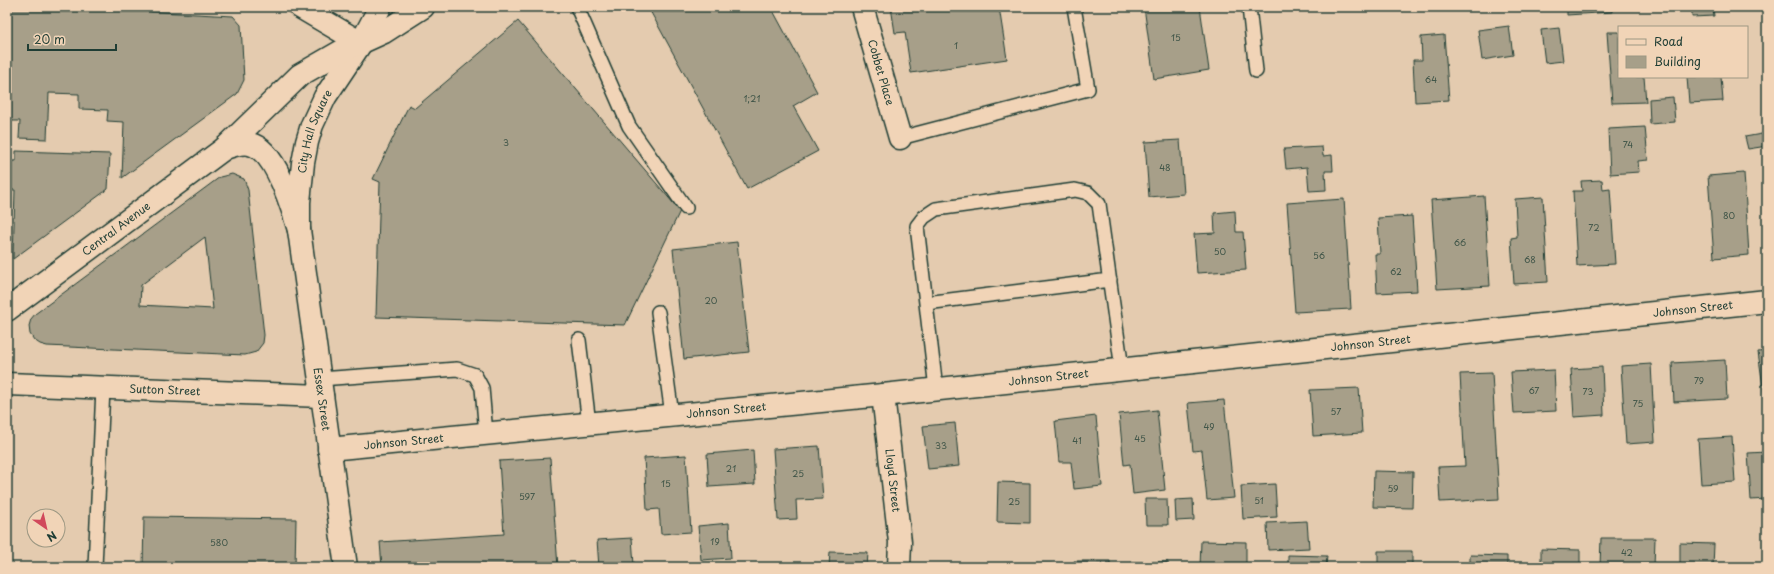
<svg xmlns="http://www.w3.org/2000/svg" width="1774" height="574" font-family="'Playpen Sans',sans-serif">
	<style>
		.building { fill: #a79f89; stroke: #1f3d34; fill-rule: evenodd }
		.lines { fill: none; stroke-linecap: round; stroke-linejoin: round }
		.service-casing { stroke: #1f3d34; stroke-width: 16 }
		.minor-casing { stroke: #1f3d34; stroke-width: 25 }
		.secondary-casing { stroke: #1f3d34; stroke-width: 25 }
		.primary-casing { stroke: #1f3d34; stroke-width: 25 }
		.service { stroke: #f1d4b7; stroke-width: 13 }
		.minor { stroke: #f1d4b7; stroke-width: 22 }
		.secondary { stroke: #f1d4b7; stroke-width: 22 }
		.primary { stroke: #f1d4b7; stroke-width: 22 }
		.labels { text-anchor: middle; stroke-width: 4; stroke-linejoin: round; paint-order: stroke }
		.number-label { font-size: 9px; fill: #415649 }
		.street-label { font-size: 11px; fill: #1f3d34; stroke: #f1d4b7 }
	</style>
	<rect width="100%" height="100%" fill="#e4cbaf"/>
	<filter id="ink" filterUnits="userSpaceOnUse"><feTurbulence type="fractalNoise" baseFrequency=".025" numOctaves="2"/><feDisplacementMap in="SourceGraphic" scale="8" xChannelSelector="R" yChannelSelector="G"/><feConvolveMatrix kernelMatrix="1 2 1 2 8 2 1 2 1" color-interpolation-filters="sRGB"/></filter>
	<g filter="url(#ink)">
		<!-- building -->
		<path class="building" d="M7 7H67L233 16 241 25 244 80 237 94 122 178 124 122 107 121 108 110 79 109V94L49 93 47 139 19 138 20 121H7Z
			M648 7H771L817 92 793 106 818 151 747 189Z
			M891 7H999L1007 59 911 73 905 32 895 33Z
			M1144 7H1200L1209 70 1154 79Z
			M1567 7H1612V12L1567 15Z
			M1674 7H1713L1714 16 1692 17V9L1674 10Z
			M518 21 680 211 625 325 376 317 380 182 373 179 409 105 415 108Z
			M1509 26 1513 55 1482 60 1478 30Z
			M1559 28 1563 61 1545 63 1541 30Z
			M1607 32H1619V77H1644L1646 102 1612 103Z
			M1444 35 1449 100 1415 102 1413 60H1422L1421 37Z
			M1687 77H1721L1723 101 1689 103Z
			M1673 97 1675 122 1650 124 1649 99Z
			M1645 127 1648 160 1638 161 1639 172 1610 174 1608 129Z
			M1767 133V146L1748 149 1745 137Z
			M1180 140 1184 194 1149 197 1145 142Z
			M1322 147 1323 156 1332 155 1333 171H1325L1326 190 1309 191 1307 167 1286 169 1284 149Z
			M16 151 110 154 108 189 13 259 15 190H7V161H16Z
			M1744 173 1749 255 1714 258 1708 176Z
			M232 174 244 179 248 190 264 335 263 343 256 352 245 355 47 346 40 344 34 340 30 334 29 326 31 319 35 314 220 177ZM205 237 213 309 140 305 141 285Z
			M1602 180 1603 190 1610 189 1615 264 1577 266 1573 191H1582L1581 181Z
			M1484 196 1490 286 1437 289 1431 200Z
			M1543 197 1548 282 1514 284 1511 238 1517 237 1515 199Z
			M1344 199 1351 309 1295 312 1287 203Z
			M1235 211 1236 232H1243L1246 270 1197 273 1194 234 1215 233 1214 213Z
			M1412 216 1417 291 1377 293 1375 254H1380L1378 218Z
			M737 242 749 352 684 359 673 249Z
			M1767 351V407H1766L1758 352Z
			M1725 360 1727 399 1674 402 1672 363Z
			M1651 364 1655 442 1626 444 1621 366Z
			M1602 367 1604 415 1574 417 1571 369Z
			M1554 370 1556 411 1514 413 1511 372Z
			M1492 373 1499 499 1440 502 1438 467 1465 466 1460 374Z
			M1359 388 1362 433 1313 436 1310 390Z
			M1224 400 1234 498 1207 500 1202 450 1193 451 1188 403Z
			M1157 410 1165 490 1133 494 1130 464 1124 465 1119 414Z
			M1096 416 1102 486 1074 489 1071 462H1059L1055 421Z
			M955 423 959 466 928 469 923 426Z
			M1732 437 1735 482 1701 484 1698 439Z
			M819 446 823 499 796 500 797 519 778 520 773 449Z
			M753 450 755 484 709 487 707 454Z
			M1767 452V499L1751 500 1748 453Z
			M686 455 691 532 661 534 659 509 647 510 644 458Z
			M550 458 558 567H382L380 542 504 534 499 461Z
			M1374 471 1413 472 1412 508 1373 507Z
			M998 482 1030 483V523L997 522Z
			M1275 484 1277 517 1243 519 1241 486Z
			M1145 499H1167L1168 525H1146Z
			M1193 499 1194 520 1176 521 1175 500Z
			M144 517 296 519 295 567H143Z
			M1307 521 1309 548 1268 550 1267 523Z
			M729 523 731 558 701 560 698 526Z
			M632 538 634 565 599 567 597 540Z
			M1601 538H1655L1654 567H1600Z
			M1201 541 1246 542V567H1200Z
			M1680 543 1714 544 1713 567H1680Z
			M1541 549 1580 550V567H1541Z
			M1378 551H1412V567H1378Z
			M830 552 868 553 867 567H829Z
			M1288 555 1327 556 1326 567H1288Z
			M1470 555 1507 556V567H1470Z
			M1074 561H1110V567H1074Z
			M1132 562H1168V567H1132Z
			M1014 563 1052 564V567H1014Z"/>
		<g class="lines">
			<defs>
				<path id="service" d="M577 7 629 126 686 208
					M1249 7 1256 71
					M900 138 1088 89 1074 7
					M926 303 1110 280
					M658 312 672 415
					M579 340 589 424
					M320 379 457 369 475 375 482 388 486 434
					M936 389 917 226 924 217 936 209 1075 190 1088 193 1099 204 1122 369
					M95 567 103 388"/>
				<g id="minor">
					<path id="s1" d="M862 7 900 138"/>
					<path id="s2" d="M7 384 322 396"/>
					<path id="s3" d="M883 395 900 542 899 567"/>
					<path id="s4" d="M329 449 883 395 1767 301"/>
				</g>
				<g id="secondary">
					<path d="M300 7 361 43"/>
					<path id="s5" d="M346 567 299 230V202L303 163 307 142 312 125 325 97 361 43 380 7"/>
				</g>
				<g id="primary">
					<path d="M225 148C233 145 242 142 250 144 276 150 292 207 299 230"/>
					<path id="s6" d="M7 310 225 148 300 75 340 52 384 32 423 7"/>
				</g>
			</defs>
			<!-- service casing -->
			<use href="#service" class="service-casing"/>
			<!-- minor casing -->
			<use href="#minor" class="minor-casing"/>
			<!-- secondary casing -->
			<use href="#secondary" class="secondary-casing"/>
			<!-- primary casing -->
			<use href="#primary" class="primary-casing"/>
			<!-- service -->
			<use href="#service" class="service"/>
			<!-- minor -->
			<use href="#minor" class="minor"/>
			<!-- secondary -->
			<use href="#secondary" class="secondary"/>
			<!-- primary -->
			<use href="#primary" class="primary"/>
		</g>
	</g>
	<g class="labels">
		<!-- number labels -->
		<g class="number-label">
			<text x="1176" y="41">15</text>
			<text x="956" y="49">1</text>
			<text x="1431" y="83">64</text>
			<text x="752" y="102">1;21</text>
			<text x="506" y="146">3</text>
			<text x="1628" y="148">74</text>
			<text x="1165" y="171">48</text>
			<text x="1729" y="219">80</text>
			<text x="1594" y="231">72</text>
			<text x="1460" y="246">66</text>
			<text x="1220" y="255">50</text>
			<text x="1319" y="259">56</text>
			<text x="1530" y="263">68</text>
			<text x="1396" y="275">62</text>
			<text x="711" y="304">20</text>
			<text x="1699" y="384">79</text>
			<text x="1534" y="394">67</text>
			<text x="1588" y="395">73</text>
			<text x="1638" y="407">75</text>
			<text x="1336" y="415">57</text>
			<text x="1209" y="430">49</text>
			<text x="1140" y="442">45</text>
			<text x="1077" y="444">41</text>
			<text x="941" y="449">33</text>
			<text x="731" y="472">21</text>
			<text x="798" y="477">25</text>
			<text x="666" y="487">15</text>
			<text x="1393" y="492">59</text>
			<text x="527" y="500">597</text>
			<text x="1259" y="504">51</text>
			<text x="1014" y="505">25</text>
			<text x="715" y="545">19</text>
			<text x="219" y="546">580</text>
			<text x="1627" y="556">42</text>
		</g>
		<!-- street labels -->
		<g class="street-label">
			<text dy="4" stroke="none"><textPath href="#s1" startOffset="68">Cobbet Place</textPath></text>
			<text dy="4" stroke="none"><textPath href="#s5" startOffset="441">City Hall Square</textPath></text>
			<text dy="4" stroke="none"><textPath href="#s6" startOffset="136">Central Avenue</textPath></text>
			<text dy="4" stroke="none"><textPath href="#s4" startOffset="1371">Johnson Street</textPath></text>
			<text dy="4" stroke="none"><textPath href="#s4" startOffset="1047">Johnson Street</textPath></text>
			<text dy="4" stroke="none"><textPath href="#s4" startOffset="723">Johnson Street</textPath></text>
			<text dy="4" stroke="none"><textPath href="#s2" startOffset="158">Sutton Street</textPath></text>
			<text transform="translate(322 399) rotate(82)" y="4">Essex Street</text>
			<text dy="4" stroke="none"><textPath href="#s4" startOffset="399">Johnson Street</textPath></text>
			<text dy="4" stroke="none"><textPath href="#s4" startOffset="75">Johnson Street</textPath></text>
			<text dy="4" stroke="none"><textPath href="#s3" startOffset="86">Lloyd Street</textPath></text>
		</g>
	</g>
	<!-- margin -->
	<rect width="1774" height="574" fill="none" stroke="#f1d4b7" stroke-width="24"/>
	<rect x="12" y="12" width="1750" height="550" fill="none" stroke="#1f3d34" stroke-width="1.5" filter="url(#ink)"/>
	<!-- legend -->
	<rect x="1618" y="26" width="130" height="52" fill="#f1d4b7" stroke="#9d9883"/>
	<rect x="1626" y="39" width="20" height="6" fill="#f1d4b7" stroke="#9d9883"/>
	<text x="1654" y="46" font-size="12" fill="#1f3d34">Road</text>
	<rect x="1626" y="56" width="20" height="12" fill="#a79f89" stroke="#9d9883"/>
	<text x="1654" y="66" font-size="12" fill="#1f3d34">Building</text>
	<!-- north arrow -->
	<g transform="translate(46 528) rotate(146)"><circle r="19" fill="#f1d4b7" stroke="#9d9883"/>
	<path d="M0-3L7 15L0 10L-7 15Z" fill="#d1495b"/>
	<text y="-6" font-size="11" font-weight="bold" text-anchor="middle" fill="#1f3d34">N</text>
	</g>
	<!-- scale -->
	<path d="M28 44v6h88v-6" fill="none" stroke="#1f3d34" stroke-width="2"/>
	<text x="34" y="44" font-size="12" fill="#1f3d34" stroke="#f1d4b7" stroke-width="3" paint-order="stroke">20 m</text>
</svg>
